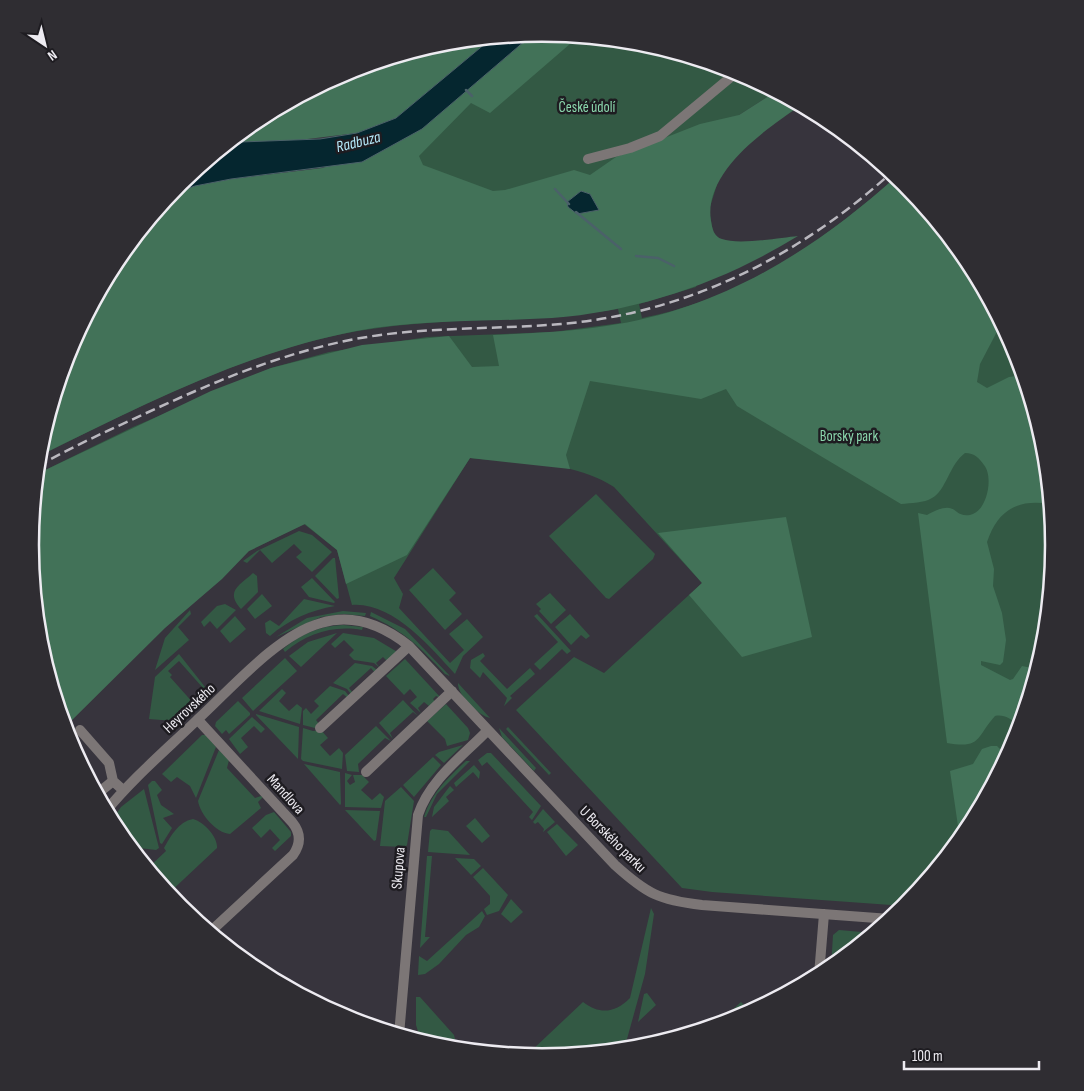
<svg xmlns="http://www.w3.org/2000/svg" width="1084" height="1091" font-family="'Sofia Sans Condensed',sans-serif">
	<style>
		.green { fill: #335944 }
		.forest { fill: #427258; fill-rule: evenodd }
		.water { fill: #05262f; stroke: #4b6169 }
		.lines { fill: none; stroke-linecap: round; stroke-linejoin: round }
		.stream { stroke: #4b6169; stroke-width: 2.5 }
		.street { stroke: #7c7676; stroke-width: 10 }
		.rail { stroke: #bab8bf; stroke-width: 2.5; stroke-dasharray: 10 5; stroke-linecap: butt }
		.labels { text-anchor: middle; stroke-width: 5; stroke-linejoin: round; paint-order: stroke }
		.park-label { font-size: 15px; fill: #8bd7ad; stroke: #1e1c21 }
		.street-label { font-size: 15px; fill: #edebf1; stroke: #1e1c21 }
		.water-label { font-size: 16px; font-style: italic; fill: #b5e9fa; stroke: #1e1c21 }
		.rim { fill: none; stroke: #edebf1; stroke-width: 2.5 }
	</style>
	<rect width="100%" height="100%" fill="#37343d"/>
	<!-- green -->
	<path class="green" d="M533 34 642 43 738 73 775 92 739 115 709 210 713 231 696 287 639 304 642 318C740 299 823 242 896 177L904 184 968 261 1015 350 1044 446 1054 546 1044 646 1015 742 968 830 905 906 712 892 682 888 516 710 574 657 604 673 702 583 614 487C573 460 518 463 470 458L394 578 403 594 399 608 450 663 464 650 449 634 467 619 483 637 463 656 455 674C430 647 393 602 352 605L337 550 304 524 249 551 30 545 37 474 133 427 271 368 329 352 427 337 553 332 621 323 618 309C532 323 444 316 358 331 245 351 141 406 39 456L40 445 69 349 116 261 172 194 195 186 323 168 495 68Z
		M596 494 655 554 653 559 609 599 606 598 549 536Z
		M299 531 312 535 332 552 312 572 296 557 302 552 294 544 272 563 260 550 247 563 243 561 257 551Z
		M333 558H335L339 598 337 599 315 576Z
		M433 568 456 593 449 600 462 614 445 630 409 590Z
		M253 573 257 576 258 592 241 609C225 591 239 586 253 573Z
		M312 578 335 602 334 603 309 597 301 587Z
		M550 593 566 610 551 624 539 611 541 609 536 604Z
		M262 594 272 606 255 619 247 609Z
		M304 599 335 606C311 610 288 620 270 636L266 633 265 623 270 620 279 626Z
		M225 604 236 610 217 629 210 621 204 627 201 622 217 606Z
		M190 610 191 614 178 627 189 640 155 670 165 638Z
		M343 611 366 613 365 616 343 614 321 617 276 637 307 618Z
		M371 612 405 629 450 676 445 674C420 647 404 631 370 616Z
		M537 614 571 651 567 654 562 649 540 670 534 664 558 642 534 616Z
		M570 614 590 636 586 639 581 635 571 645 555 627Z
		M235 616 246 629 230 643 220 631Z
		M343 625 363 627 362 630C333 625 308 633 285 652L283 649C301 634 320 626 343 625Z
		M337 633 301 667 289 656 308 642Z
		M343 633 374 638 399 653 387 661 383 657 376 663 380 668 374 663 354 660 349 655 354 650 344 640 335 648 331 644Z
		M483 653 485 656 480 661 507 689 530 668 535 674 510 696 512 698 504 706 507 698 483 672 480 678 470 668 471 660Z
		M179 654 209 692 201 699 196 695 203 688 179 661 168 671 172 675 170 677 195 705 174 721 149 719 155 677Z
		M285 658 297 671 253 711 242 698Z
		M405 659 441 698 436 696 433 699 436 703 429 706 424 702 418 708 421 713 410 703 417 697 410 689 404 695 386 676Z
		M355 663 372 666 377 670 375 673 371 668 349 688 353 693 351 694 347 689 333 683Z
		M458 683 490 718C479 716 457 695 458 683Z
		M330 686 345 691 349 696 348 698 343 694 316 720 319 724 315 728 303 725V711L306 708 311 714 319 706 314 701Z
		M282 689 286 693 279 701 289 711 297 704 302 708 300 724 259 711Z
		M403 700 418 716 413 712 390 733 393 739 379 723Z
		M238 701 250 713V715L229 734 226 730 222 734 215 726 216 722Z
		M446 704 468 728 470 733 468 740 447 746 445 739 427 721Z
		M256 714 299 727 298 759 256 715Z
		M252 717 265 729 261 733 254 726 241 738 248 747 240 754 229 739Z
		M376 726 391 741 385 738 358 764 359 772 347 771 345 755Z
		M508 727 551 773 549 775 506 729Z
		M303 728 313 731 321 730 328 738 320 745 330 756 339 748 343 753 342 769 303 761 301 759Z
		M499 728 536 768 534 771 502 737Z
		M202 735H206L216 747 196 798 190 786 177 777 171 782 162 774Z
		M463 745 444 763 435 755 439 752Z
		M219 750 229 760 227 768 255 798 261 796 263 797 258 802 261 808 230 834C216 833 200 814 198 801Z
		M487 753H491L541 806 532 820 529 817 533 812 487 762 482 766 478 760Z
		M433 757 441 765 414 797 403 785Z
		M466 761H470L437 794 426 817H424C432 792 448 778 466 761Z
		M304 764 340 772 341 804 340 805Z
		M474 765 480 772 479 779 473 772 456 787 454 783Z
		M345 773 352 775 347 781 350 785 355 782 353 775H362L369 782 361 790 372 800 380 793 384 797 381 808 345 807Z
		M152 781H155L162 790 157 795 161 805 174 814 163 818 172 828 162 844 160 843 148 785Z
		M450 786 454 790 446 797 449 801 432 817 434 807Z
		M401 787 414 801 407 845 405 847 380 846 385 801Z
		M144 789 159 848 156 850 131 847 111 821 121 807Z
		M543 809 555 822 543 832 544 829 538 822 535 824 533 822Z
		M345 810 380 811 376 840 374 841Z
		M274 812 291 832V836L275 851 272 848 280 840 270 829 261 838 252 828 266 815Z
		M475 818 490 836 482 843 466 826Z
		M193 819C204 822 218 837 217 848L168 894 148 868 166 851 164 848C171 836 178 822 193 819Z
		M557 824 578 845 566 856 547 832Z
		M432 829 448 831 470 855 428 852 430 831Z
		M427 856H432L425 937H430L420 948Z
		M455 858 474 859 481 866 471 875Z
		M483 868 508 895 499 911 487 915 484 909 490 904V896L473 877Z
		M511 899 523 912 511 923 501 914Z
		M651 908 654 914 645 974 627 1039C605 1056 557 1059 530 1056V1052L583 1002C600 1015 615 1013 630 998Z
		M482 911 485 916 479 927 466 935 439 964 425 974 418 975 419 956 427 961Z
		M839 930 873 933 831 968 833 935Z
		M647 993 656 1005 638 1022 644 994Z
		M416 997H420L454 1035 455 1039 445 1048 421 1041 416 1025Z
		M741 1002 751 1012 716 1025Z"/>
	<!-- forest -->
	<path class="forest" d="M533 34 578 37 490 113 471 103 419 156 423 165 493 191 505 190 574 170 590 175 616 157 700 124 739 115 775 92 800 106C766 129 703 172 711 221 712 228 714 237 722 239 738 245 779 238 798 236 723 282 640 311 552 318 487 322 421 319 356 331 243 353 141 406 39 456L40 445 69 349 116 261 172 194 195 186 231 179 323 168 422 129ZM581 191 590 194 599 210 577 214 567 202Z
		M492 38 396 118 357 133 283 142H241L226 145 258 120 346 72 442 43Z
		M896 177 904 184 968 261 1001 324 980 364 977 382 987 388 1009 377 1023 375 1044 446 1050 504C1017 499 998 510 987 542L994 569 993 586 1002 613 1006 640 1003 662 1000 665 981 661V665L1010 680 1013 679 1022 666 1037 669 1020 726C1012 720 1005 714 995 716 976 737 982 749 947 743L918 513 927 515C959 497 951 518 970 515 987 512 994 477 984 465 979 458 975 453 965 453 949 465 946 491 932 498 924 503 911 503 901 504L737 406 726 389 701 399 590 381 566 455 570 469 470 458 407 555 346 584 337 550 305 524 249 551 222 579 165 628 65 727 40 645 30 545 37 474 211 391 271 368 362 345 449 336 472 367 499 366 493 335C531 333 569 332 606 326 719 310 813 251 896 177Z
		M786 517 812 637 742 657 689 595 702 583 658 533Z
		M991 746H997L1007 756 968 830 960 840 950 771 973 764 982 749Z"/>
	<!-- water -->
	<path class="water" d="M533 34 422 129 362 162 231 179 195 186 172 194 180 183 226 145 241 142 320 139 357 133 396 118 492 38Z
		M581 191 590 194 599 210 577 214 568 207 567 202Z"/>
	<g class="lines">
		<!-- stream -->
		<path class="stream" d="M466 90 472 96
			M555 189 569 204
			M576 212 621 249
			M636 256 658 258 674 266"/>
		<!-- street -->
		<path class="street" d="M588 159 630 148 660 136 737 72
			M198 720 292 822C301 833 301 844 293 855L210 932
			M320 728 409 646
			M80 730 109 763 113 781 123 790
			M366 772 452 691
			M97 794 113 781
			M106 811C133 778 166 750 197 720 231 689 277 635 321 623 354 613 384 626 409 646L615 865C647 894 659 900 702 905L890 919
			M819 975 824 914
			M399 1035 418 815C430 779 463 756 488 730"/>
		<!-- rail -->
		<path class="rail" d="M38 466C72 447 107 431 142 415 209 384 276 355 350 340 420 326 491 330 561 324 687 313 798 257 891 173"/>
	</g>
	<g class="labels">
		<!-- park labels -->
		<g class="park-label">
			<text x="587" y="112">České údolí</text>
			<text x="849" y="441">Borský park</text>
		</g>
		<!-- street labels -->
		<g class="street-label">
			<text transform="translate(189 708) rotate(-43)" y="5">Heyrovského</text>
			<text transform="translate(286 794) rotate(48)" y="5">Mandlova</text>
			<text transform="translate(613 839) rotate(45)" y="5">U Borského parku</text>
			<text transform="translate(398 868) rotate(-85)" y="5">Skupova</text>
		</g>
		<!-- water labels -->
		<g class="water-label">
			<text transform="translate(358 141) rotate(-14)" y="6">Radbuza</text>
		</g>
	</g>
	<!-- crop -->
	<path d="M0 0H1084V1091H0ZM39 545a503 503 0 1 1 1006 0a503 503 0 1 1-1006 0Z" fill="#2f2d32" fill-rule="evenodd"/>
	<path class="rim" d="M39 545a503 503 0 1 1 1006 0a503 503 0 1 1-1006 0Z"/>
	<!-- north arrow -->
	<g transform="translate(45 45) rotate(145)" stroke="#1e1c21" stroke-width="4" paint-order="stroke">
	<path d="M0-4L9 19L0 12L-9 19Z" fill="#edebf1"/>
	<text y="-8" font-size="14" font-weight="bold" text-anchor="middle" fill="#edebf1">N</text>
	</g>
	<!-- scale -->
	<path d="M904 1061v8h135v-8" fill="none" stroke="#edebf1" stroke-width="2.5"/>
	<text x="912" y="1061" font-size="15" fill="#edebf1" stroke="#1e1c21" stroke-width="4" paint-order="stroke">100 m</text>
</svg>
